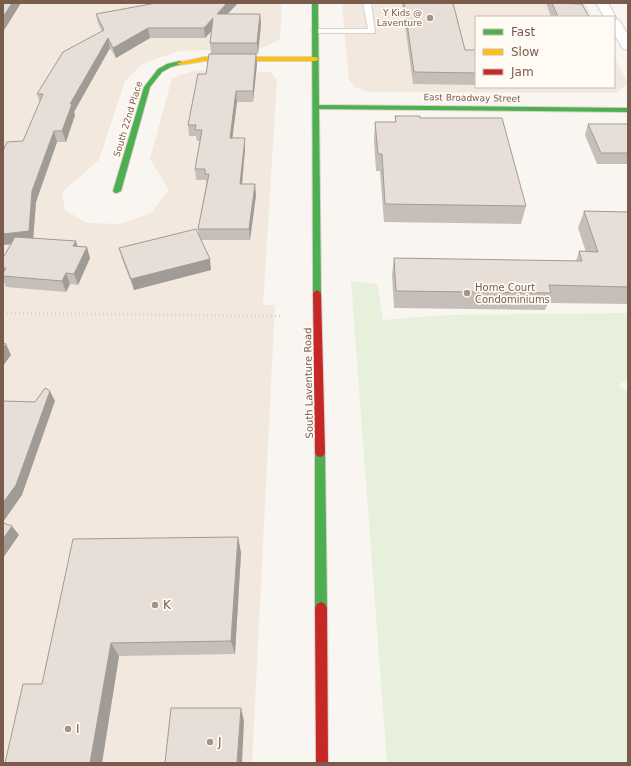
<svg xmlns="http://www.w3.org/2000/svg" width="631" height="766" font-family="'DejaVu Sans',sans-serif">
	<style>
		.residential { fill: #f2e8de }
		.green { fill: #e7f0db }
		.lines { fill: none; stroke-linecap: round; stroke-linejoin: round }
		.lane-casing { stroke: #d7d1cb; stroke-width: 2 }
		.street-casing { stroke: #d7d1cb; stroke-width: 2 }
		.fast-casing { stroke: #d9d2cb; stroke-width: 2 }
		.slow-casing { stroke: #d9d2cb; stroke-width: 2 }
		.jam-casing { stroke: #d9d2cb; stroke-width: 2 }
		.path { stroke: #dcd5d0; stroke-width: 2.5; stroke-dasharray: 1 3; stroke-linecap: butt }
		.lane { fill: #fefefd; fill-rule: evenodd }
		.street { fill: #fefefd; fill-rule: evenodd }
		.fast { fill: #4caf50; fill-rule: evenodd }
		.slow { fill: #ffc107; fill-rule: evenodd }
		.jam { fill: #c62828; fill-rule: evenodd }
		.wall { fill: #c6bfb9 }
		.shaded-wall { fill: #a19b96 }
		.building { fill: #e6ded7; stroke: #a19b96 }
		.poi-dot { fill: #a69286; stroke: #fffaf3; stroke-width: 1.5 }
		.labels { text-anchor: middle; stroke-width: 3.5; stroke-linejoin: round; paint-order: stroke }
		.far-poi-label { font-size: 9px; fill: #7a5c4d; stroke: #fffaf3; text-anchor: end }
		.far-street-label { font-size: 9px; fill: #7a5c4d; stroke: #fffaf3 }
		.poi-label { font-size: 10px; fill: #7a5c4d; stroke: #fffaf3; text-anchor: start }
		.street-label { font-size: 10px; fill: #7a5c4d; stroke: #fffaf3 }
		.near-poi-label { font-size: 12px; fill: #7a5c4d; stroke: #fffaf3; text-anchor: start }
	</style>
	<rect width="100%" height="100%" fill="#f9f5f0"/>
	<!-- residential -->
	<path class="residential" d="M3 3H282L280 39 263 48 179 51 142 64 125 81 99 160 62 192 65 210 87 223 120 224 151 213 169 190 150 159 172 78 196 70 270 72 277 80 263 305H275L252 763H3Z
		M342 3H585L592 17H476V87H614V57L628 83 616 93 371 92 356 88 349 80Z"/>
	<!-- green -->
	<path class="green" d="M351 281 377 284 383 320 447 315 628 313V379L619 385 628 392V763H387Z"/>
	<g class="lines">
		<defs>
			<path id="lane" d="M363 3H371L375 33H315L311 31 315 29H368Z"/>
			<path id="street" d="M596 3H608L616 17 615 19 619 20 628 35V50L623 49 614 34V17H604Z"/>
			<path id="fast" d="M312 3H318L319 105 628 108V112L319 109 321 293 320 295H314L313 293Z
				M180 61 182 62V64L171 67 162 72 150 87 121 191 117 193H115L113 191 144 87 158 69 167 64Z
				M320 449 323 450 325 453 327 608 325 612 321 614 317 612 315 608V453L317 450Z"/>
			<path id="slow" d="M204 57H316L319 59 316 61H204L180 65 177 63Z"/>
			<path id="jam" d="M317 290 321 293 325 453 323 456 320 457 317 456 315 453 313 293Z
				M321 602 325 604 327 608 328 763H316L315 608 317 604Z"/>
		</defs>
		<!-- lane casing -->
		<use href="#lane" class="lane-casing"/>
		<!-- street casing -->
		<use href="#street" class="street-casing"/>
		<!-- fast casing -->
		<use href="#fast" class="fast-casing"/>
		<!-- slow casing -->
		<use href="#slow" class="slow-casing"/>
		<!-- jam casing -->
		<use href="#jam" class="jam-casing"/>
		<!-- path -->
		<path class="path" d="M3 313 280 316"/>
		<!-- lane -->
		<use href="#lane" class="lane"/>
		<!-- street -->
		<use href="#street" class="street"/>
		<!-- fast -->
		<use href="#fast" class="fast"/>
		<!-- slow -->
		<use href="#slow" class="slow"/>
		<!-- jam -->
		<use href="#jam" class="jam"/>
	</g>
	<!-- wall -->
	<path class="wall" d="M238 3 227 14H260L261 24 258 54H211L210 43 212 31 205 38H150L116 58 110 48 74 112 75 115 66 142H57L36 202 33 238 77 246 90 258 78 285 70 284 66 292 6 287 3 280V258L11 244 40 103 37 94 102 31 98 24 96 14Z
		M402 3H453L465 50H476V85L413 84Z
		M546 3H576L589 17H551Z
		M256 54 257 64 253 102H237L232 138H245V149L242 184 256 195 250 240H201L211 270 134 290 122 259 119 248 199 235 198 229 206 185V180H196L195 169 200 141H197L196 136H189L188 125 206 74Z
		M395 116 420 118 526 206 521 224 384 222 380 171H376L374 140 375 122H395Z
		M588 124H628V164H597L585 135Z
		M584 211 628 212V304L548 303 545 310 394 308 392 275 394 258 576 261 579 251 586 252 578 228Z
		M238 537 241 553 235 654 119 656 102 763H5L42 684Z"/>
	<!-- shaded-wall -->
	<path class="shaded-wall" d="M12 3H21L3 32V17Z
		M227 3H238L218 24 217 14Z
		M260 14 261 24 258 54 257 43Z
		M213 18 214 28 205 38 204 28Z
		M148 28 150 38 116 58 113 48Z
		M108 38 110 48 74 112 75 115 66 142 62 131 70 104Z
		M256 54 257 64 253 102V91Z
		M236 91 237 102 231 149 230 138Z
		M54 131 57 142 36 202 33 242 3 245V234L32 191Z
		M245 138V149L241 195 240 184Z
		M255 184 256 195 250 240 249 229Z
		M76 241 79 252 73 246Z
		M87 247 90 258 78 285 74 274Z
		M210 259 211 270 134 290 131 279Z
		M66 273 70 284 66 292 62 281Z
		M6 344 11 355 3 366V348Z
		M50 391 55 401 22 495 3 522V503Z
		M12 526 19 535 3 558V539Z
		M238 537 241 553 235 654 231 641Z
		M111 643 119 656 102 763H90Z
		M241 708 244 721 242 763H237Z"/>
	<!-- building -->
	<path class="building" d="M3 3H12L3 17Z
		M156 3H227L217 14H260L257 43H210L213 18 204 28H148L113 48 108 38 70 104H72L62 131H54L32 191 29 231 3 234V151L7 142 23 141 43 94H37L63 52 104 30 96 14Z
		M404 3H453L465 50H476V73L414 72Z
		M552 3 582 4 589 17H558Z
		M209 54H256L253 91H236L230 138H245L240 184H255L249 229H198L209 174H205V169H195L202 130H195L196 125H188L198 74H206Z
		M395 116H420V118H502L526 206 385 204 382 154H378L375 122H396Z
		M588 124H628V153H601Z
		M584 211 628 212V287L549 285 551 293 396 291 394 258 582 261 579 251 598 252Z
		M196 229 210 259 131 279 119 248Z
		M15 237 76 241 73 246 87 247 74 274 66 273 62 281 3 276V273L6 268H3V258Z
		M3 343 6 344 3 348Z
		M45 388 50 391 16 485 3 503V401L35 402Z
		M3 523 12 526 3 539Z
		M238 537 231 641 111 643 90 763H5L23 684H42L73 539Z
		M171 708H241L237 763H165Z"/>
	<!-- markers -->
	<g class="poi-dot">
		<circle cx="430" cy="18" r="4"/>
		<circle cx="467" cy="293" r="4"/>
		<circle cx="155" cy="605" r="4"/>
		<circle cx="68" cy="729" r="4"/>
		<circle cx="210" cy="742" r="4"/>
	</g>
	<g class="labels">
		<!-- far-poi labels -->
		<g class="far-poi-label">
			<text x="422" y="16">Y Kids @<tspan x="422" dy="10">Laventure</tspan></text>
		</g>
		<!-- far-street labels -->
		<g class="far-street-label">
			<text transform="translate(472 98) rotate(1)" y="3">East Broadway Street</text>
			<text transform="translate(128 119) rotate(-73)" y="3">South 22nd Place</text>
		</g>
		<!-- poi labels -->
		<g class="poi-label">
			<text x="475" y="291">Home Court<tspan x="475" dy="12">Condominiums</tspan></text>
		</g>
		<!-- street labels -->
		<g class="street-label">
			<text transform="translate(308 383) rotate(-91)" y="4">South Laventure Road</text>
		</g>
		<!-- near-poi labels -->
		<g class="near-poi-label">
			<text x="163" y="609">K</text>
			<text x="76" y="733">I</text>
			<text x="218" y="746">J</text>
		</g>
	</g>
	<!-- border -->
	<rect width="631" height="766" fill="none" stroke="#7a5c4d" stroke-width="8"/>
	<!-- legend -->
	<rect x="475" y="16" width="140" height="72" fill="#fffaf3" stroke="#cabbb1"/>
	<rect x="483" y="29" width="20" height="6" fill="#4caf50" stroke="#cabbb1"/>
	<text x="511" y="36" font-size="12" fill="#7a5c4d">Fast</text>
	<rect x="483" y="49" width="20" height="6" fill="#ffc107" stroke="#cabbb1"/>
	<text x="511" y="56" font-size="12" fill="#7a5c4d">Slow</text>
	<rect x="483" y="69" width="20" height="6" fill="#c62828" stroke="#cabbb1"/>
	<text x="511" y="76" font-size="12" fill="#7a5c4d">Jam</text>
</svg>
